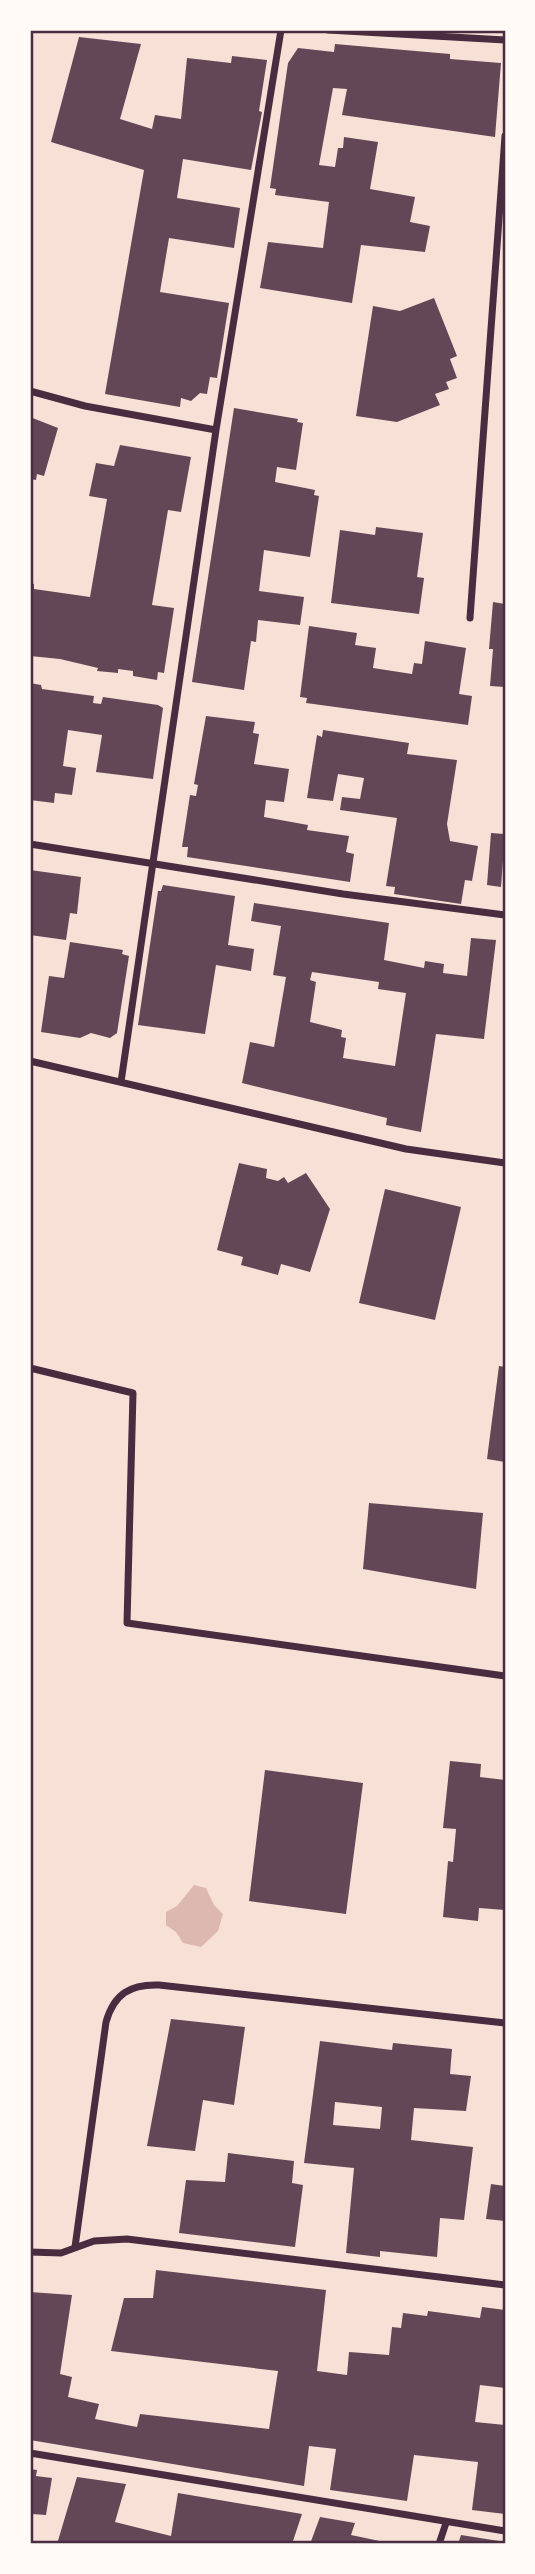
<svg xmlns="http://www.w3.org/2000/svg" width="535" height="2574" font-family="'Fira Sans Condensed',sans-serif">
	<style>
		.water { fill: #dcb8b0 }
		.building { fill: #644757; fill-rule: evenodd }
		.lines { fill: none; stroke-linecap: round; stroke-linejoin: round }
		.minor { stroke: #4a2c40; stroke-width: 7 }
		.neatline { fill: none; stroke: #4a2c40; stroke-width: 2.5 }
	</style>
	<rect width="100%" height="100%" fill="#f7e1d7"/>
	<!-- water -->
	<path class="water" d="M194 1885 206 1888 214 1905 223 1914 218 1931 201 1947 183 1943 176 1932 166 1925V1912L177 1906Z"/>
	<!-- building -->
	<path class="building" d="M79 37 141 44 120 119 152 129 155 115 181 119 187 58 231 63 232 56 267 60 259 111 262 112 251 170 183 159 177 198 240 208 234 248 169 238 160 292 229 303 217 378 210 377 207 394 200 393 191 401 181 398 180 407 105 394 144 170 51 142Z
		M335 44 450 54V59L501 63 495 137 342 115 347 89 333 88 319 165 335 167 338 148H343L344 137 378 142 370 189 415 197 410 222 430 226 425 252 361 245 352 303 260 288 268 242 323 248 329 202 275 195 276 189 270 188 288 63 298 48 334 52Z
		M434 298 457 356 450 359 457 378 446 382 449 389 435 394 440 405 397 422 356 416 373 306 400 311Z
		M234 408 298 419 297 422 303 423 296 470 277 467 275 482 315 490 314 495 319 496 310 557 264 550 259 591 304 597 300 625 258 620 256 642 251 641 244 690 192 682Z
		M30 417 58 428 44 476 37 474 36 480 30 479Z
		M120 445 191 457 181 512 168 510 152 605 174 608 164 673 158 672 157 680 133 676V671L118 669V673L97 671 98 668 60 659 30 656V583L34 584V589L90 597 107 499 89 496 96 463 114 466Z
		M376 527 423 533 417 577 424 578 419 614 331 603 340 530 375 535Z
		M493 602 505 604V687L490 686 493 649H489Z
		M309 626 357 633 355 645 376 648 373 668 412 674 414 663 422 664 425 641 466 648 459 694 472 696 468 725 306 703 307 698 300 697Z
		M30 683 41 685 42 689 94 696 93 703 101 704 103 697 158 705 163 708 153 779 96 772 102 735 68 730 63 766 76 768 72 795 55 793 54 803 30 800Z
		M206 716 255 722 253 733 259 734 254 764 289 769 284 802 266 800 264 817 308 825 307 830 349 836 346 852 354 854 350 882 187 857 188 847H182L190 795 196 796 198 785 194 784Z
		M323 730 409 743 407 754 457 760 447 824 450 841 478 846 472 881 465 880 461 904 394 894 395 887 386 886 397 818 340 810 342 797 360 799 364 778 338 774 333 801 307 798 317 735 322 737Z
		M491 833 505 834 501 887 487 885Z
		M30 870 81 877 77 914 70 913 66 940 30 935Z
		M163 885 235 896 228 945 254 949 251 971 216 965 205 1034 138 1025 158 891H161Z
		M254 903 389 923 384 960 424 968 425 961 444 964 443 973 467 976 471 938 496 940 484 1039 436 1034 421 1132 386 1125 387 1118 242 1083 250 1042 274 1047 286 977 273 975 281 926 251 921ZM312 972 379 982 378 989 406 993 395 1066 343 1058 346 1038 341 1037 342 1030 310 1022 316 982 310 980Z
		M70 942 123 950 122 954 129 956 117 1033 110 1038 91 1033 80 1038 41 1032 49 976 64 978Z
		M239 1163 267 1169 266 1178 278 1181 284 1177 288 1183 306 1173 330 1209 310 1272 281 1264 278 1275 241 1265 243 1257 217 1250Z
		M385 1189 461 1207 435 1320 359 1303Z
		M499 1366 505 1367V1462L487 1459Z
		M369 1503 483 1513 476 1589 363 1569Z
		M450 1761 481 1764 480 1777 505 1780V1910L479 1908 478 1921 443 1917 448 1861 453 1862 456 1829 443 1828Z
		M265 1770 363 1783 346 1914 249 1901Z
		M171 2019 245 2027 234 2105 203 2100 195 2151 147 2146Z
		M320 2041 392 2050 393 2043 452 2049 450 2074 471 2076 466 2111 414 2108 411 2140 473 2147 464 2220 440 2218 437 2257 380 2251V2257L346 2253 354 2168 304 2163ZM335 2102 382 2107 380 2129 333 2125Z
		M228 2153 294 2161 292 2183 303 2185 295 2247 179 2233 186 2180 225 2182Z
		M491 2184 505 2186V2221L486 2219Z
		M156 2270 326 2290 317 2371 347 2375 349 2352 389 2355 392 2327 401 2328 403 2313 427 2316 428 2311 480 2318 482 2307 505 2310V2388L480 2385 475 2422 505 2425V2514L472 2510 478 2462 414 2455 407 2501 330 2490 336 2449 309 2446 304 2486 30 2440V2292L72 2295 60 2374 72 2377 68 2397 99 2404 95 2419 137 2427 140 2414 269 2429 278 2371 111 2351 124 2298H153Z
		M30 2469 37 2470 36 2476 52 2478 46 2515 32 2514 31 2521Z
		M77 2477 126 2484 115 2522 171 2536 178 2493 302 2514 292 2544H57Z
		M320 2517 355 2523 351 2535 394 2544H310Z
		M461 2535 499 2541 498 2544H458Z"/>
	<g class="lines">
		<!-- minor -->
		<path class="minor" d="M328 30 505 40
			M30 391 85 406 216 430
			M470 618 505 136
			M30 844 343 894 505 915
			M30 1061 406 1149 505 1163
			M121 1082 216 430 281 30
			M30 1368 133 1393 127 1623 505 1676
			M75 2247 106 2022C114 1994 130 1984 159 1985L505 2023
			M30 2252 61 2253 94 2241 127 2239 505 2285
			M30 2453 505 2531
			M439 2544 446 2523"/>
	</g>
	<!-- border -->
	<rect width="535" height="2574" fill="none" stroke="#fffaf5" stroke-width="63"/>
	<rect x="32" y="32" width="472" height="2510" class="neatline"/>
</svg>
